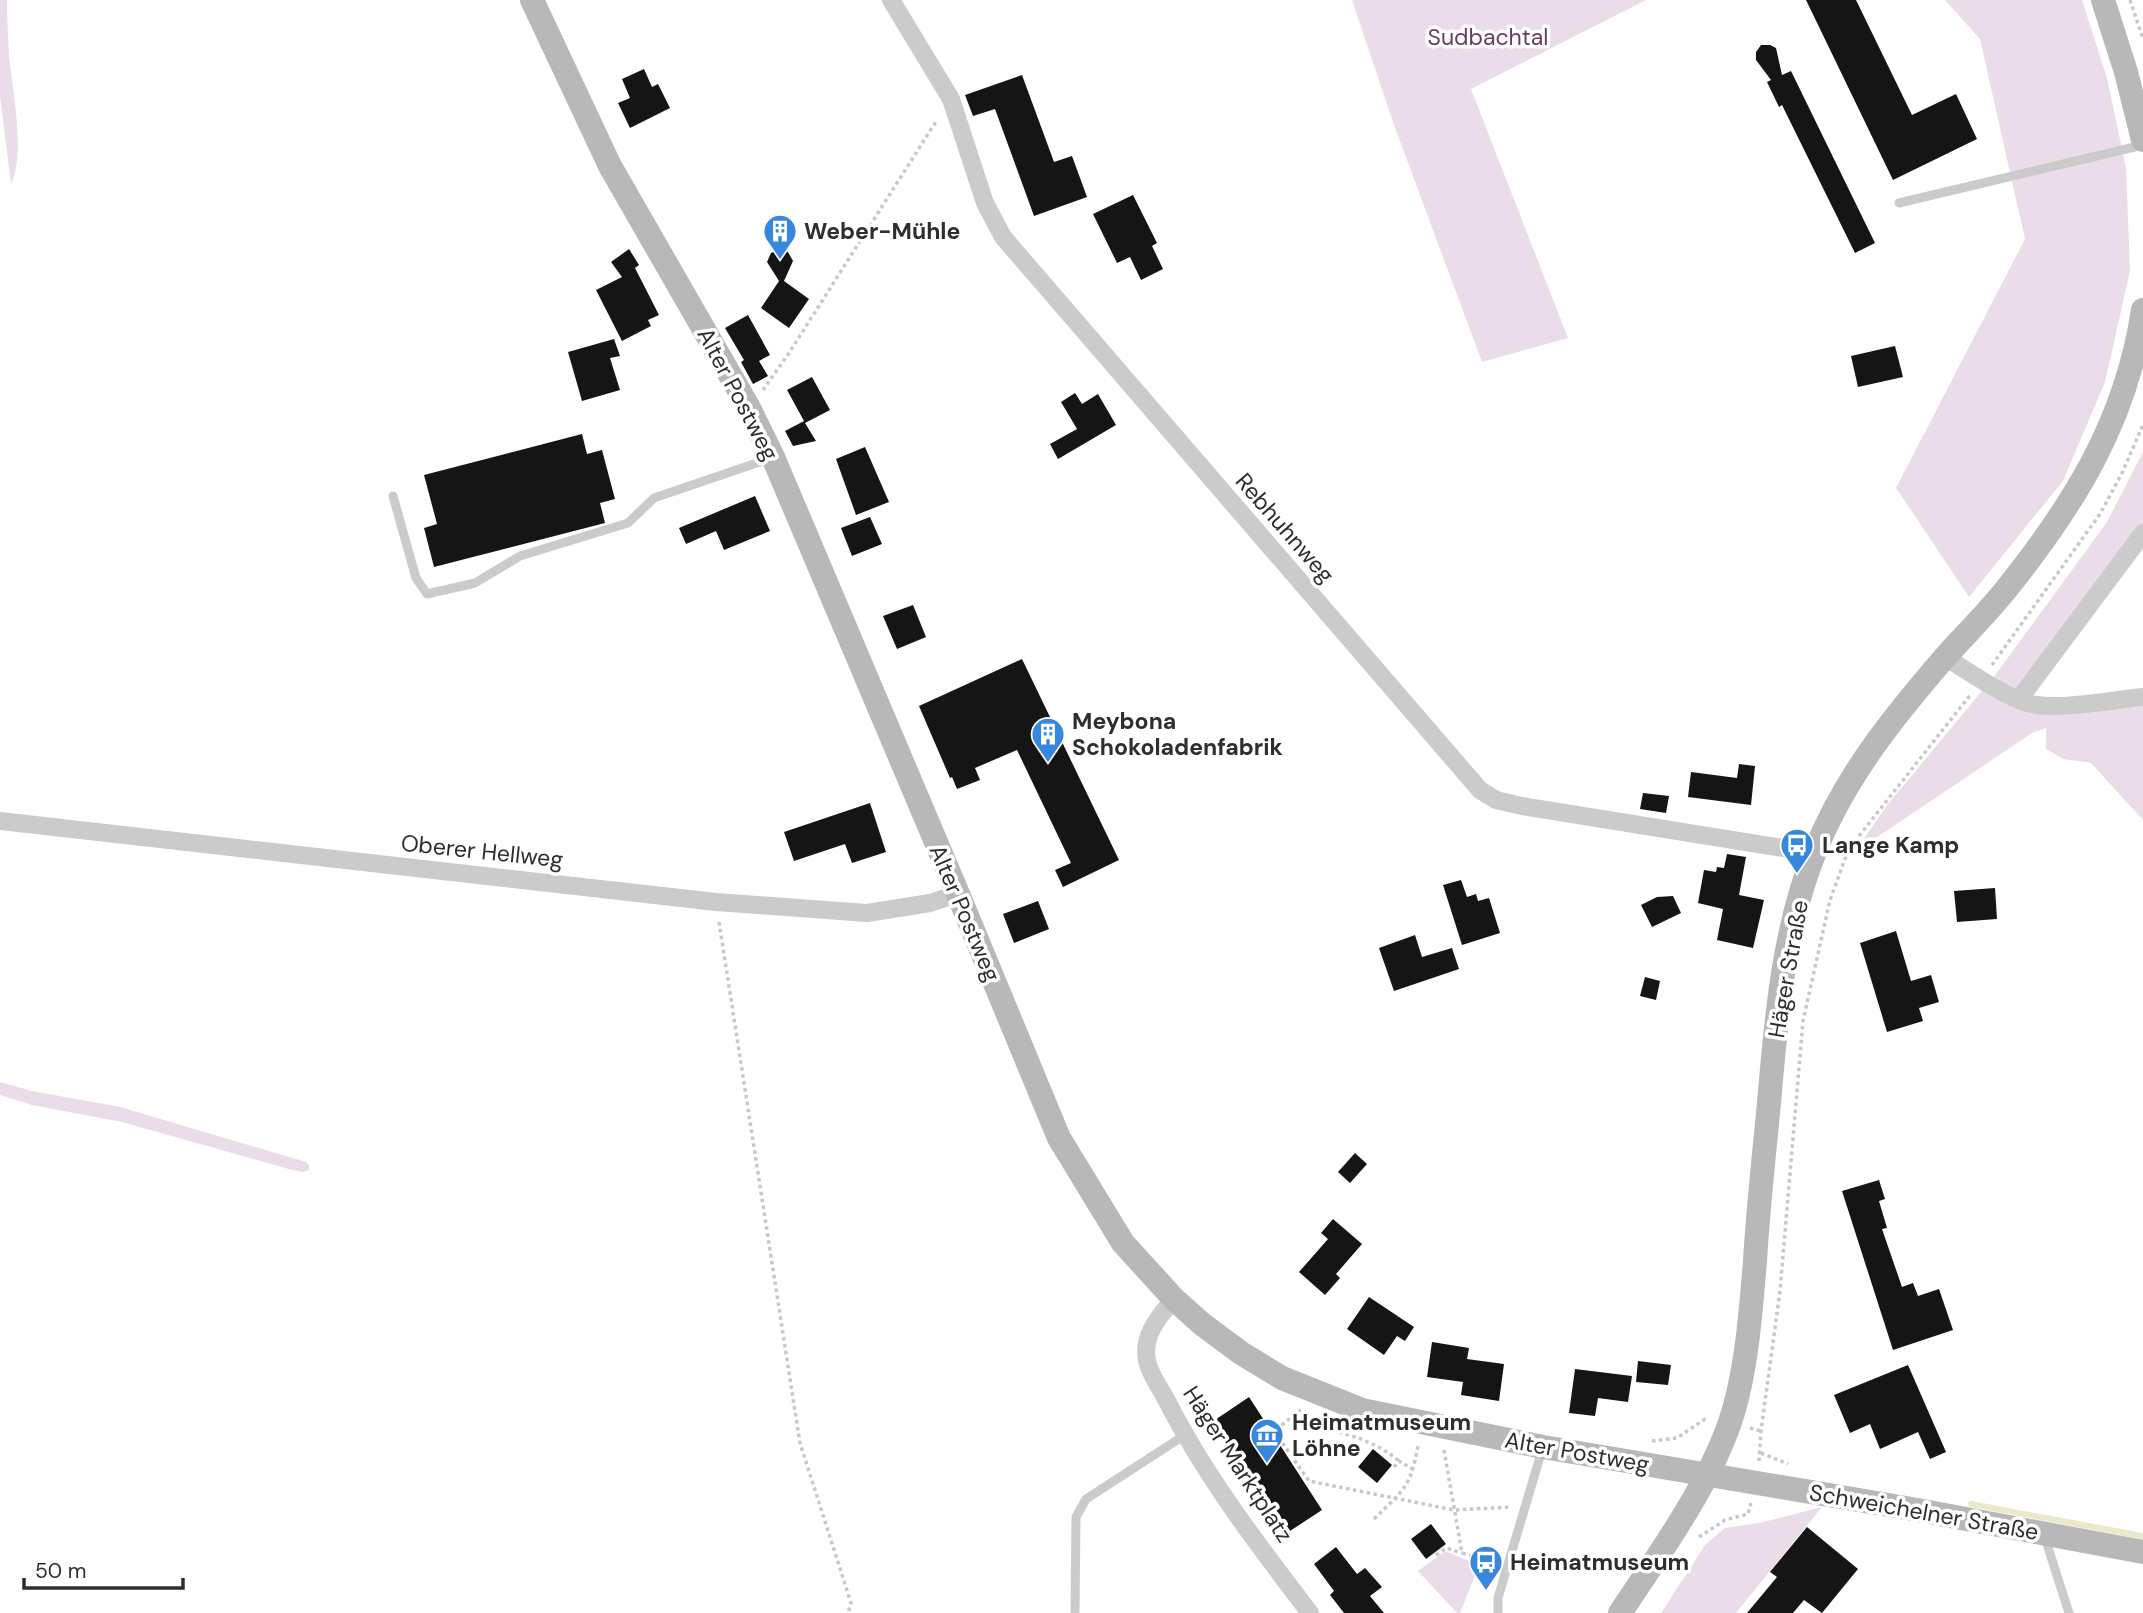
<svg xmlns="http://www.w3.org/2000/svg" width="2143" height="1613" font-family="'DM Sans',sans-serif">
	<style>
		.green { fill: #ebdcea }
		.lines { fill: none; stroke-linecap: round; stroke-linejoin: round }
		.stream { stroke: #eae9c9; stroke-width: 6 }
		.building { fill: #151515 }
		.path { stroke: #c8c8c8; stroke-width: 3.5; stroke-dasharray: 3.5 3.5; stroke-linecap: butt }
		.lane { stroke: #cbcbcb; stroke-width: 9 }
		.street { stroke: #cbcbcb; stroke-width: 18 }
		.secondary { stroke: #b8b8b8; stroke-width: 24 }
		.labels { text-anchor: middle; stroke-width: 7; stroke-linejoin: round; paint-order: stroke }
		.park-label { font-size: 23px; fill: #683d62; stroke: #fff }
		.poi-label { font-size: 23px; font-weight: bold; fill: #2e2e2e; stroke: #fff; text-anchor: start }
		.street-label { font-size: 23px; fill: #2e2e2e; stroke: #fff }
	</style>
	<rect width="100%" height="100%" fill="#fff"/>
	<!-- green -->
	<path class="green" d="M0 0H7C7 19 8 37 9 55 12 88 26 155 11 184L0 96Z
		M1352 0H1646L1471 89 1568 338 1482 362 1394 125Z
		M1945 0H2082L2107 78 2126 168 2130 271 2105 382 2063 481 1969 597 1896 488 2025 239 1980 39Z
		M2143 452V549L2027 704 2143 703V820L2091 763 2063 759 2046 749V728L2032 733 1876 838 1863 840 1888 804 1996 674 2107 522Z
		M0 1082 32 1091 120 1107 306 1162 309 1165V1170L304 1172 292 1170 122 1122 32 1105 0 1095Z
		M1822 1507 1736 1613H1661L1705 1545 1725 1528 1759 1523Z
		M1445 1551 1479 1565 1460 1613H1457L1418 1571Z"/>
	<g class="lines">
		<!-- stream -->
		<path class="stream" d="M1971 1504 2142 1536"/>
	</g>
	<!-- building -->
	<path class="building" d="M1806 0H1856L1912 115 1956 94 1977 139 1893 180Z
		M1761 45H1770L1776 48 1782 75 1791 71 1875 243 1855 253 1782 105 1779 107 1767 82 1771 80 1756 60V52Z
		M644 69 652 87 658 84 670 108 630 128 618 103 630 98 622 79Z
		M1022 75 1054 162 1072 156 1087 197 1034 216 995 109 973 116 965 95Z
		M1133 195 1157 243 1152 246 1163 269 1141 280 1130 257 1117 263 1093 214Z
		M629 249 639 265 635 268 659 315 648 320 651 326 622 341 596 290 622 277 611 262Z
		M779 249 788 252 793 261 784 281 809 299 789 328 761 308 779 281 767 262 771 253Z
		M748 315 770 355 759 361 768 376 753 384 741 362 744 360 725 328Z
		M614 339 620 356 610 358 620 390 582 401 568 352Z
		M1895 346 1903 377 1858 387 1851 356Z
		M812 377 830 410 805 423 816 441 793 446 785 431 804 421 787 390Z
		M1075 393 1082 404 1098 394 1116 425 1058 459 1050 444 1077 429 1061 402Z
		M582 434 587 454 602 450 615 499 600 503 605 523 434 567 424 528 437 524 424 475Z
		M865 447 889 502 856 515 836 459Z
		M755 496 770 531 724 550 716 531 686 544 679 528Z
		M870 517 882 544 852 556 841 528Z
		M913 605 926 637 897 649 883 616Z
		M1022 659 1119 860 1063 887 1055 870 1071 863 1017 750 975 768 980 780 957 789 952 777 950 778 919 706Z
		M1739 764 1755 766 1751 805 1688 797 1691 772 1737 778Z
		M1643 793 1669 796 1666 813 1640 809Z
		M870 803 886 852 852 863 845 844 794 861 784 832Z
		M1727 854 1746 857 1739 895 1764 900 1753 948 1717 940 1723 909 1698 903 1704 870 1716 872 1717 867 1724 868Z
		M1461 880 1467 897 1476 894 1478 901 1489 898 1500 933 1462 945 1443 885Z
		M1995 888 1997 919 1957 922 1954 891Z
		M1673 896 1681 913 1652 927 1641 905 1657 897Z
		M1038 901 1049 929 1014 943 1003 914Z
		M1896 931 1911 981 1931 975 1939 1002 1919 1008 1923 1021 1887 1032 1860 943Z
		M1415 935 1422 957 1452 948 1459 969 1394 991 1379 948Z
		M1645 977 1660 981 1656 1000 1640 996Z
		M1355 1153 1367 1164 1350 1183 1338 1172Z
		M1879 1180 1885 1199 1879 1201 1887 1228 1882 1229 1902 1287 1913 1283 1918 1296 1939 1289 1953 1330 1893 1350 1842 1191Z
		M1333 1219 1362 1244 1336 1274 1340 1278 1325 1295 1299 1272 1328 1239 1321 1233Z
		M1369 1297 1414 1327 1405 1341 1397 1336 1384 1355 1347 1329Z
		M1432 1342 1469 1348 1467 1359 1504 1364 1499 1401 1461 1395 1463 1382 1427 1377Z
		M1638 1361 1671 1365 1668 1385 1636 1382Z
		M1908 1365 1946 1452 1930 1459 1918 1432 1880 1449 1870 1424 1850 1433 1834 1395Z
		M1575 1369 1632 1376 1628 1402 1598 1398 1595 1416 1569 1413Z
		M1249 1397 1322 1510 1290 1531 1261 1488 1257 1491 1212 1422Z
		M1373 1449 1392 1465 1377 1483 1358 1467Z
		M1431 1524 1446 1544 1426 1559 1411 1539Z
		M1807 1527 1858 1569 1822 1613 1804 1600 1793 1613H1747L1777 1577 1770 1572Z
		M1336 1547 1357 1574 1365 1568 1382 1587 1370 1596 1384 1613H1344L1330 1595 1334 1591 1314 1564Z"/>
	<g class="lines">
		<!-- path -->
		<path class="path" d="M2130 0 2143 39
			M763 390 789 353 937 120
			M1992 665 2100 514 2122 473 2143 425
			M719 922 800 1443 851 1603 848 1613
			M1301 1410 1274 1431 1309 1481 1454 1510 1511 1507
			M1294 1415 1301 1422C1336 1432 1371 1437 1399 1461
			M1750 1428 1761 1431
			M1652 1441 1677 1438 1705 1419H1708
			M1444 1450 1462 1553 1495 1563
			M1761 1453 1788 1464
			M1759 1461 1761 1431 1780 1291 1803 1021 1830 900 1846 856 1859 836 1971 694
			M1394 1467 1399 1461 1414 1470
			M1374 1519C1403 1490 1411 1488 1418 1445
			M1699 1537 1725 1520 1748 1514 1751 1503
			M1436 1555 1446 1548 1462 1553"/>
		<!-- lane -->
		<path class="lane" d="M1899 203 2143 145
			M393 496 416 578 427 594 475 583 520 556 628 523 654 498 771 458
			M2045 1538 2069 1613
			M1075 1613 1076 1517 1086 1499 1185 1435
			M1498 1613V1598L1542 1450"/>
		<!-- street -->
		<path class="street" d="M891 0 951 99 985 203 1003 237 1480 790 1496 800 1522 806 1814 853
			M1945 657C1968 671 2010 701 2036 705 2066 709 2112 700 2143 697
			M2019 699 2143 533
			M0 821 716 902 867 913 930 903 958 894
			M1174 1299C1159 1316 1142 1336 1147 1360 1149 1373 1160 1388 1166 1399 1205 1476 1258 1545 1310 1613"/>
		<!-- secondary -->
		<path class="secondary" d="M532 0 610 166 749 408 773 457 958 894 1059 1138 1123 1243 1174 1299 1202 1324 1241 1353 1282 1378 1362 1410 1543 1447 1918 1510 2143 1552
			M2103 0 2126 72 2143 140
			M1620 1613C1661 1551 1720 1471 1737 1398 1748 1353 1751 1307 1755 1261 1758 1208 1764 1156 1769 1103 1776 1020 1783 932 1814 854 1843 779 1894 716 1946 656 1965 635 1986 614 2004 592 2074 505 2126 422 2143 310"/>
	</g>
	<!-- icons -->
	<defs>
		<symbol id="building-pin" viewBox="-11 -11 22 30"><path d="M0 17L-7.5 6A9.5 9.5 0 1 1 7.5 6Z" fill="#3787de" stroke="#fff"/><path d="M-4-6H4V6H1V3H-1V6H-4ZM-2.5-4.3h1.7v1.8h-1.7ZM.8-4.3h1.7v1.8H.8ZM-2.5-1h1.7V.8h-1.7ZM.8-1h1.7V.8H.8Z" fill="#fff"/></symbol>
		<symbol id="bus-pin" viewBox="-11 -11 22 30"><path d="M0 17L-7.5 6A9.5 9.5 0 1 1 7.5 6Z" fill="#3787de" stroke="#fff"/><path d="M-5-6H5V4H4V6H2V4H-2V6H-4V4H-5ZM-3.5-4V0h7V-4ZM-3.5 1.2v1.5H-2V1.2ZM2 1.2v1.5H3.5V1.2Z" fill="#fff"/></symbol>
		<symbol id="museum-pin" viewBox="-11 -11 22 30"><path d="M0 17L-7.5 6A9.5 9.5 0 1 1 7.5 6Z" fill="#3787de" stroke="#fff"/><path d="M0-6L6-3V-2H-6V-3ZM-5-1h2V3h-2ZM-1-1h2V3h-2ZM3-1h2V3H3ZM-6 4H6V6H-6Z" fill="#fff"/></symbol>
	</defs>
	<g fill-rule="evenodd">
		<use href="#building-pin" x="761" y="212" width="38" height="52"/>
		<use href="#building-pin" x="1029" y="715" width="38" height="52"/>
		<use href="#bus-pin" x="1778" y="826" width="38" height="52"/>
		<use href="#museum-pin" x="1248" y="1416" width="38" height="52"/>
		<use href="#bus-pin" x="1467" y="1543" width="38" height="52"/>
	</g>
	<g class="labels">
		<!-- park labels -->
		<g class="park-label">
			<text x="1488" y="45">Sudbachtal</text>
		</g>
		<!-- poi labels -->
		<g class="poi-label">
			<text x="804" y="239">Weber-Mühle</text>
			<text x="1072" y="729">Meybona<tspan x="1072" dy="26">Schokoladenfabrik</tspan></text>
			<text x="1822" y="853">Lange Kamp</text>
			<text x="1292" y="1430">Heimatmuseum<tspan x="1292" dy="26">Löhne</tspan></text>
			<text x="1510" y="1570">Heimatmuseum</text>
		</g>
		<!-- street labels -->
		<g class="street-label">
			<text transform="translate(738 394) rotate(62)" y="8">Alter Postweg</text>
			<text transform="translate(1285 528) rotate(49)" y="8">Rebhuhnweg</text>
			<text transform="translate(482 851) rotate(6)" y="8">Oberer Hellweg</text>
			<text transform="translate(965 913) rotate(67)" y="8">Alter Postweg</text>
			<text transform="translate(1788 969) rotate(-80)" y="8">Häger Straße</text>
			<text transform="translate(1577 1452) rotate(10)" y="8">Alter Postweg</text>
			<text transform="translate(1238 1464) rotate(57)" y="8">Häger Marktplatz</text>
			<text transform="translate(1924 1512) rotate(10)" y="8">Schweichelner Straße</text>
		</g>
	</g>
	<!-- scale -->
	<path d="M24 1578v10h159v-10" fill="none" stroke="#2e2e2e" stroke-width="3.5"/>
	<text x="35" y="1578" font-size="21" fill="#2e2e2e" stroke="#ffffff" stroke-width="5" paint-order="stroke">50 m</text>
</svg>
